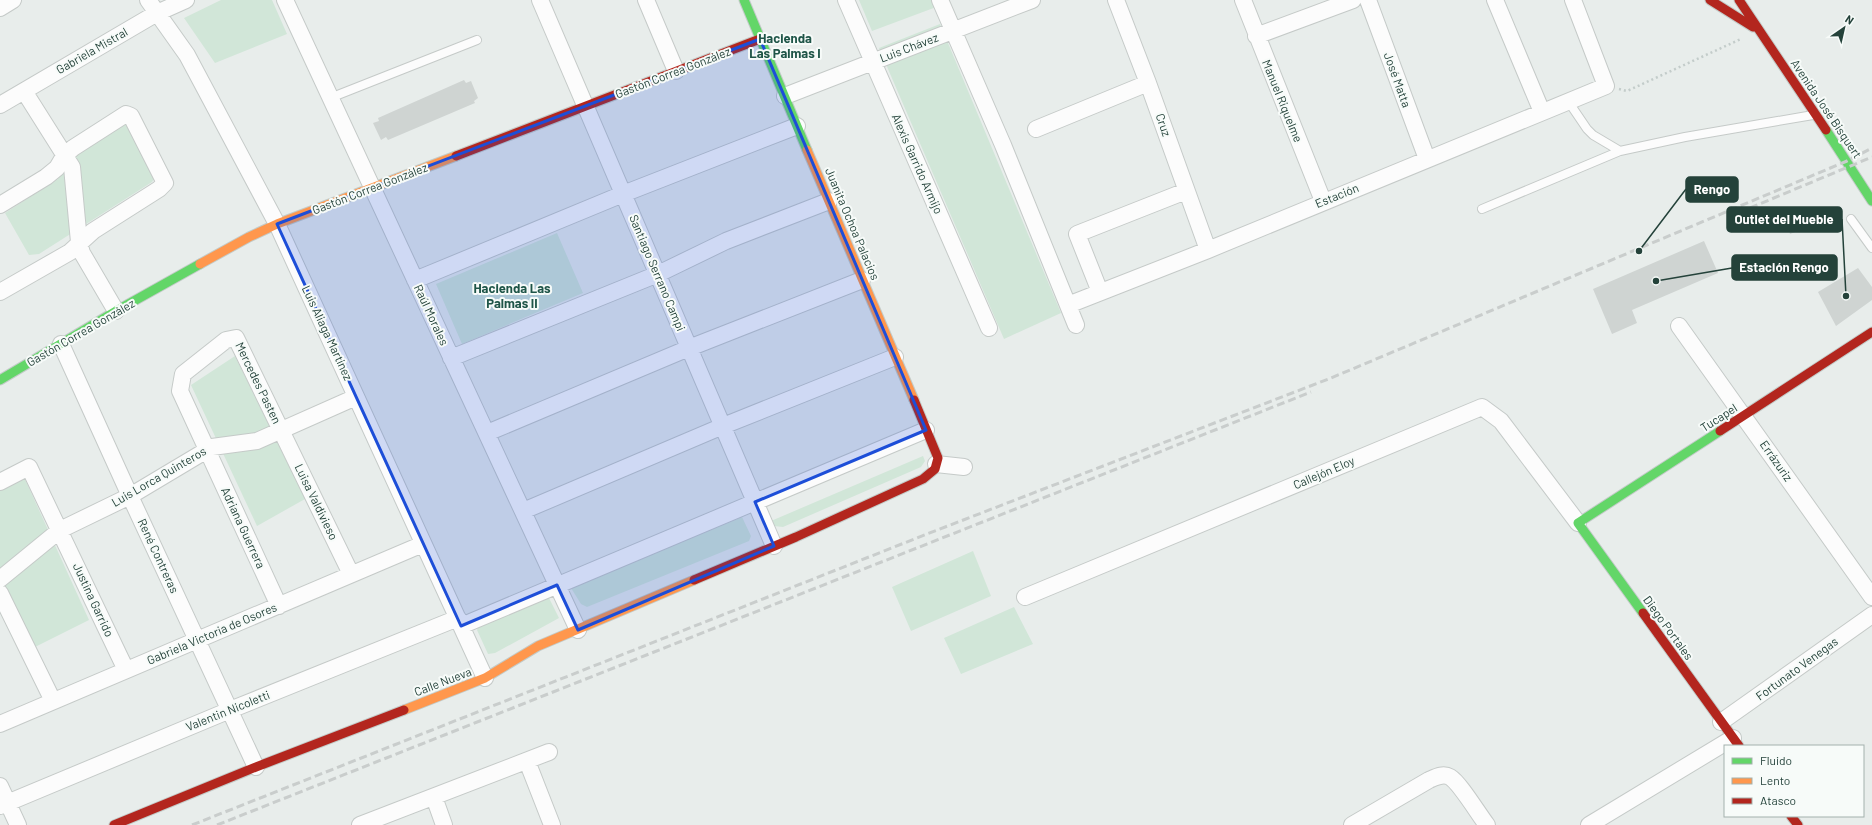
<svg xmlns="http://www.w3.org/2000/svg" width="1872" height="825" font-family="Barlow,sans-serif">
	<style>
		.green { fill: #d1e6d8 }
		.building { fill: #cfd4d2 }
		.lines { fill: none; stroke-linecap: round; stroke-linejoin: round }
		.lane-casing { stroke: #c5cac8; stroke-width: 10 }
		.street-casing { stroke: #c5cac8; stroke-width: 18 }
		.fast-casing { stroke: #c3cbc8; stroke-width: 11 }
		.slow-casing { stroke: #c3cbc8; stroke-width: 11 }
		.jam-casing { stroke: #c3cbc8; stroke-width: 11 }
		.path { stroke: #c3ccca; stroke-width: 2.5; stroke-dasharray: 2 3; stroke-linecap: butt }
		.lane { stroke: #fcfcfc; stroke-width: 8 }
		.street { stroke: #fcfcfc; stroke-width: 16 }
		.fast { stroke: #63d668; stroke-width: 9 }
		.slow { stroke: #ff974d; stroke-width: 9 }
		.jam { stroke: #b3261e; stroke-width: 9 }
		.rail { stroke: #c9cdcc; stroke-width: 3; stroke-dasharray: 8 4; stroke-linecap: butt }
		.marked { fill: #1d4ed8; fill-opacity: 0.2; stroke: #1d4ed8; stroke-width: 3; stroke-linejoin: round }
		.labels { text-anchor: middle; stroke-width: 4; stroke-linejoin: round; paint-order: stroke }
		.street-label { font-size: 12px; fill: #24423a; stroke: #f7fbf9 }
		.neighbourhood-label { font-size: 13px; font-weight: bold; fill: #1f5548; stroke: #f7fbf9 }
		.leader { fill: none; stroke: #24423a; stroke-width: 1.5 }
		.callout-dot { fill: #24423a; stroke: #f7fbf9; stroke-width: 1.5 }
		.callout { fill: #24423a; stroke: #24423a; stroke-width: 1.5 }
		.callout-label { font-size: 13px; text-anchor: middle; font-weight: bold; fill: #fff }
	</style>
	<rect width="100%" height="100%" fill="#e8edeb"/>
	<!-- green -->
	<path class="green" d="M221 0H272L287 34 215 63 184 18Z
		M859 0H936L939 6 872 31Z
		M940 24 1061 313 1004 339 879 48Z
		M122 122 132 123 157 174 152 182 39 254 29 255 5 213 58 179 68 158Z
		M557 233 583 293 462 344 436 284Z
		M235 356 305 499 257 526 191 385Z
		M923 456 925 461 921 467 783 527 774 526 771 521Z
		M24 477 89 620 33 648 0 577V489Z
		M742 517 751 536 749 541 587 607 581 604 571 588Z
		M973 551 991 596 911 631 892 587Z
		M548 596 559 618 495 653 488 654 477 630 479 625Z
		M1014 607 1033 644 961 674 944 638Z"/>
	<!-- building -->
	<path class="building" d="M464 80 466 83 471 81 478 98 474 101 475 103 388 140 386 137 381 140 373 123 379 121 378 118Z
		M1807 214 1811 226 1790 234 1786 222Z
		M1704 241 1718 273 1632 310 1637 323 1612 334 1593 289Z
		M1858 268 1872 287V300L1836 326 1818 292Z"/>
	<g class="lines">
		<defs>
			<path id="lane" d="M330 98 477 40
				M1568 101 1587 129 1593 135 1620 151
				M1482 209 1620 151 1685 137 1813 115
				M1851 219 1872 248"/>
			<path id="street" d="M148 0 187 55 277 224 485 678
				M285 0 578 630
				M540 0 774 546
				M646 0 676 71
				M846 0 989 328
				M940 0 1003 145 1076 325
				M1116 0 1148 83 1208 250
				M1243 0 1323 201
				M1368 0 1427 159
				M1495 0 1542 112
				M0 8 13 0
				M1256 36 1353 0
				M24 91 72 167 79 242 82 253 116 311
				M785 96 1032 0
				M0 105 157 13 186 0
				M1036 129 1148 83
				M0 205 46 177 57 168 64 156 73 148 126 114 131 116 165 183 159 189 93 231 70 252 0 292
				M415 280 623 194 797 126
				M1100 292 1077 234 1186 191
				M1068 305 1208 250 1606 86 1573 0
				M1679 326 1872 597
				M61 344 130 496 256 767
				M451 358 658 274 726 241 829 201
				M487 433 689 348 862 280
				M936 464 964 467
				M0 482 29 467 126 670
				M523 511 723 426 895 357
				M0 579 60 530 130 496 212 447 257 441 356 397
				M0 593 53 701
				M1025 597 1482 407 1501 421 1578 523
				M279 606 180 391 183 374 226 340 236 338 351 574
				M461 626 926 430
				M1721 722 1872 615
				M0 724 423 544
				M527 761 552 825
				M0 786 18 825
				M434 797 444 825
				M0 806 230 710 458 618
				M360 825 549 752
				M1352 825 1429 780C1436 777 1443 773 1450 777 1460 783 1479 815 1487 825
				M1589 825 1733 738"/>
			<path id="fast" d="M744 0 807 150
				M1826 130 1872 201
				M0 380 116 311 200 264
				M1643 613 1578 523 1720 431"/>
			<path id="slow" d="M807 150 914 400
				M200 264 249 237 277 224 456 156
				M404 710 485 678 538 646 694 580"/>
			<path id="jam" d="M1710 0 1753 27
				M1739 0 1826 130
				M456 156 760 39
				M1720 431 1872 332
				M694 580 796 537 923 479 935 469 938 458 914 400
				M1643 613 1739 746
				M1791 816 1798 825
				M114 825 256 767 404 710"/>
		</defs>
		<!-- lane casing -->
		<use href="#lane" class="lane-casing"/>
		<!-- street casing -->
		<use href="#street" class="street-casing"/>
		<!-- fast casing -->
		<use href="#fast" class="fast-casing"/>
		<!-- slow casing -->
		<use href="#slow" class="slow-casing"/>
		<!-- jam casing -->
		<use href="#jam" class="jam-casing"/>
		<!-- path -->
		<path class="path" d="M1619 89 1627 91 1741 39"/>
		<!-- lane -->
		<use href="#lane" class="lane"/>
		<!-- street -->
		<use href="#street" class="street"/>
		<!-- fast -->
		<use href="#fast" class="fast"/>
		<!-- slow -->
		<use href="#slow" class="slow"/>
		<!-- jam -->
		<use href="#jam" class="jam"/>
		<!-- rail -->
		<path class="rail" d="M1750 208 1872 157
			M192 825 927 534 1331 378 1847 161 1872 148
			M217 825 1311 392"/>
	</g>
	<!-- marked area -->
	<path class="marked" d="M760 39 926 430 755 502 774 546 578 630 557 585 461 626 277 224Z"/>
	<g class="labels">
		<!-- street labels -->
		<g class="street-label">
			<text transform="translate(909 48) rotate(-21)" y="4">Luis Chávez</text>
			<text transform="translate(92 51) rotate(-30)" y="4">Gabriela Mistral</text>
			<text transform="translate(673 73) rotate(-21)" y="4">Gastón Correa González</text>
			<text transform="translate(1397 80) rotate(70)" y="4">José Matta</text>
			<text transform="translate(1282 101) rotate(68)" y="4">Manuel Riquelme</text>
			<text transform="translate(1826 109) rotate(56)" y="4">Avenida José Bisquert</text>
			<text transform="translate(1163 125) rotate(71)" y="4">Cruz</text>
			<text transform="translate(917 164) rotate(66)" y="4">Alexis Garrido Armijo</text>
			<text transform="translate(370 189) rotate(-21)" y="4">Gastón Correa González</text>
			<text transform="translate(1337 196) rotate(-22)" y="4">Estación</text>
			<text transform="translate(852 224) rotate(67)" y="4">Juanita Ochoa Palacios</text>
			<text transform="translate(657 273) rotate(67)" y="4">Santiago Serrano Campi</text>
			<text transform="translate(431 315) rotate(65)" y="4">Raúl Morales</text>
			<text transform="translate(81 333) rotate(-30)" y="4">Gastón Correa González</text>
			<text transform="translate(327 333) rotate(65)" y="4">Luis Aliaga Martínez</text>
			<text transform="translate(258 383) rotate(64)" y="4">Mercedes Pasten</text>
			<text transform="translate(1719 418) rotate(-33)" y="4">Tucapel</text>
			<text transform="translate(1776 461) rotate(55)" y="4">Errázuriz</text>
			<text transform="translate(1324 473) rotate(-23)" y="4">Callejón Eloy</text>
			<text transform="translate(159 477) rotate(-30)" y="4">Luis Lorca Quinteros</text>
			<text transform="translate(316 502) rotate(64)" y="4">Luisa Valdivieso</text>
			<text transform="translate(243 528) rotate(65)" y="4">Adriana Guerrera</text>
			<text transform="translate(158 556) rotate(65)" y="4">René Contreras</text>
			<text transform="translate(93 600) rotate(65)" y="4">Justina Garrido</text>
			<text transform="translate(1668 628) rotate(54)" y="4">Diego Portales</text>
			<text transform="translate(212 634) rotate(-23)" y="4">Gabriela Victoria de Osores</text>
			<text transform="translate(1797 669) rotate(-36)" y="4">Fortunato Venegas</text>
			<text transform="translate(443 682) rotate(-21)" y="4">Calle Nueva</text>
			<text transform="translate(228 711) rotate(-22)" y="4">Valentin Nicoletti</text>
		</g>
		<!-- neighbourhood labels -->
		<g class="neighbourhood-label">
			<text x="785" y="43">Hacienda<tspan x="785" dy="15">Las Palmas I</tspan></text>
			<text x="512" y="293">Hacienda Las<tspan x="512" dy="15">Palmas II</tspan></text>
		</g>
	</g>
	<!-- callouts -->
	<path class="leader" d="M1639 251L1686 189M1846 296L1842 219M1656 281L1732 268"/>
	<g class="callout-dot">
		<circle cx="1639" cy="251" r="4"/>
		<circle cx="1846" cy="296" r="4"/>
		<circle cx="1656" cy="281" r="4"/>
	</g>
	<g class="callout">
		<rect x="1686" y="177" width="52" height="25" rx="4"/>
		<rect x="1727" y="207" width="115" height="25" rx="4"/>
		<rect x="1732" y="255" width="105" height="25" rx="4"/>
	</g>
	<g class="callout-label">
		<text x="1712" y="194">Rengo</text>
		<text x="1784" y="224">Outlet del Mueble</text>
		<text x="1784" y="272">Estación Rengo</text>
	</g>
	<!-- legend -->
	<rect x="1724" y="745" width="140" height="72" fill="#f7fbf9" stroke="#a3b1ad"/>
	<rect x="1732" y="758" width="20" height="6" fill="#63d668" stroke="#a3b1ad"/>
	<text x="1760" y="765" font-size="12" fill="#24423a">Fluido</text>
	<rect x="1732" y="778" width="20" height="6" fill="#ff974d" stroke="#a3b1ad"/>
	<text x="1760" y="785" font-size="12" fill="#24423a">Lento</text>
	<rect x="1732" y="798" width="20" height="6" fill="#b3261e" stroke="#a3b1ad"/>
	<text x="1760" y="805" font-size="12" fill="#24423a">Atasco</text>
	<!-- north arrow -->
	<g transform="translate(1844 28) rotate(34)" stroke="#f7fbf9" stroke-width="3" paint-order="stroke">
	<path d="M0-3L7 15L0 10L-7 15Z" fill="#24423a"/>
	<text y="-6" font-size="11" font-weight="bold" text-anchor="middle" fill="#24423a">N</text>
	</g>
</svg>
